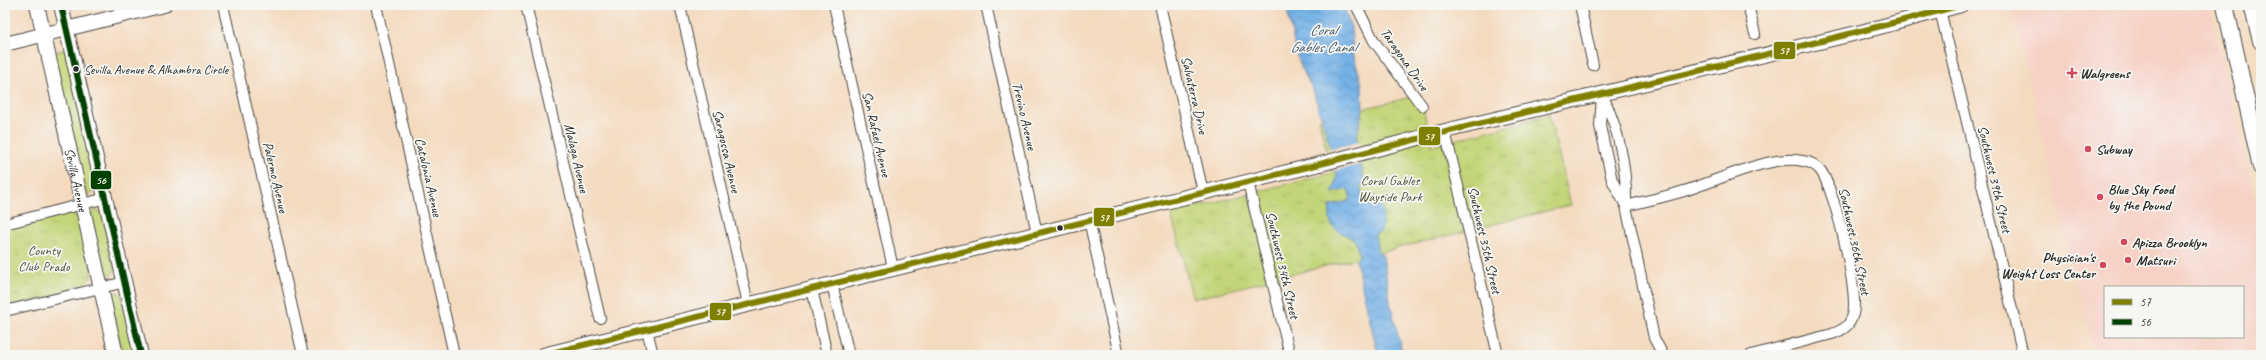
<svg xmlns="http://www.w3.org/2000/svg" width="2266" height="360" font-family="Caveat,sans-serif">
	<style>
		.built { fill: #f7d1c6; fill-rule: evenodd }
		.grass { fill: #c3d578; stroke: #778052 }
		.park { fill: url(#park-tufts); stroke: #778052 }
		.water { fill: url(#water-waves); stroke: #506e89 }
		.pier { fill: #f4dabe }
		.lines { fill: none; stroke-linecap: round; stroke-linejoin: round }
		.street-casing { stroke: #494541; stroke-width: 12 }
		.secondary-casing { stroke: #494541; stroke-width: 16 }
		.primary-casing { stroke: #494541; stroke-width: 18 }
		.street { stroke: #fff; stroke-width: 10 }
		.secondary { stroke: #fff; stroke-width: 14 }
		.primary { stroke: #fff; stroke-width: 16 }
		.bus-1-casing { stroke: #f6f6f2; stroke-width: 9 }
		.bus-2-casing { stroke: #f6f6f2; stroke-width: 9 }
		.bus-1 { stroke: #808000; stroke-width: 6 }
		.bus-2 { stroke: #004000; stroke-width: 6 }
		.bus-dot { fill: #2b2b2b; stroke: #f6f6f2; stroke-width: 1.5 }
		.poi-dot { fill: #d1495b; stroke: #f6f6f2; stroke-width: 1.5 }
		.labels { text-anchor: middle; stroke-width: 3.5; stroke-linejoin: round; paint-order: stroke }
		.bus-label { font-size: 13px; fill: #2b2b2b; stroke: #f6f6f2; text-anchor: start }
		.street-label { font-size: 14px; fill: #2b2b2b; stroke: #f6f6f2 }
		.poi-label { font-size: 14px; font-weight: bold; fill: #2b2b2b; stroke: #f6f6f2; text-anchor: start }
		.park-label { font-size: 14px; fill: #51563e; stroke: #f6f6f2 }
		.water-label { font-size: 15px; font-style: italic; fill: #455a6d; stroke: #f6f6f2 }
		.line-badge { stroke: #f6f6f2; stroke-width: 1.5 }
		.badge-label { font-size: 11px; text-anchor: middle; font-weight: bold; fill: #fff }
	</style>
	<defs>
		<pattern id="park-tufts" width="24" height="20" patternUnits="userSpaceOnUse"><rect width="24" height="20" fill="#c3d578"/><path d="M3 7l-1-3M5 7V3M7 7l1-3M15 17l-1-3M17 17v-4M19 17l1-3" fill="none" stroke="#a8b768"/></pattern>
		<pattern id="water-waves" width="16" height="10" patternUnits="userSpaceOnUse"><rect width="16" height="10" fill="#75b1e7"/><path d="M0 5q4-4 8 0t8 0" fill="none" stroke="#6090bb"/></pattern>
	</defs>
	<rect width="100%" height="100%" fill="#f6f6f2"/>
	<filter id="ink" filterUnits="userSpaceOnUse"><feTurbulence type="fractalNoise" baseFrequency=".025" numOctaves="2"/><feDisplacementMap in="SourceGraphic" scale="8" xChannelSelector="R" yChannelSelector="G"/><feConvolveMatrix kernelMatrix="1 2 1 2 8 2 1 2 1" color-interpolation-filters="sRGB"/></filter>
	<filter id="wash" filterUnits="userSpaceOnUse"><feTurbulence type="fractalNoise" baseFrequency=".012" numOctaves="4" result="noise"/><feDisplacementMap in="SourceGraphic" scale="16" xChannelSelector="R" yChannelSelector="G"/><feGaussianBlur stdDeviation="0.9" result="paint"/><feColorMatrix in="noise" values="0 0 0 0 0 0 0 0 0 0 0 0 0 0 0 0 0 1.4 0 .05"/><feComposite in="paint" operator="in"/></filter>
	<g filter="url(#wash)">
		<rect width="100%" height="100%" fill="#f4dabe"/>
		<!-- built -->
		<path class="built" d="M2051 5H2209L2261 224V355H2094L2014 14ZM2105 287H2243V337H2105Z"/>
		<!-- grass -->
		<path class="grass" d="M67 49 97 189 89 195 86 193 52 53Z
			M94 210 102 212 115 271 108 277 105 276 90 215Z
			M117 292 121 294 138 355H123L110 299 111 295Z"/>
		<!-- park -->
		<path class="park" d="M1420 95 1432 146 1549 115 1571 205 1193 299 1171 213 1332 173 1319 119Z
			M69 213 79 217C81 228 93 268 91 277 86 292 21 303 5 307V228Z"/>
		<!-- water -->
		<path class="water" d="M1286 5H1343L1351 27 1353 53 1362 84 1363 109 1357 136 1364 183 1360 186 1363 197 1375 196C1386 206 1383 220 1381 232L1375 234 1378 251 1383 256 1391 307 1403 355H1378L1356 261 1359 255 1355 240C1338 230 1327 231 1330 206L1351 200 1348 189 1332 193 1337 177 1330 146 1312 87 1305 77 1296 53Z"/>
		<!-- pier -->
		<path class="pier" d="M1360 142 1363 164 1334 171 1329 149Z"/>
	</g>
	<g filter="url(#ink)">
		<g class="lines">
			<defs>
				<path id="street" d="M223 5 303 355
					M376 5 454 355
					M526 5 600 318
					M680 5 748 304
					M834 5 893 268
					M986 5 1037 233
					M1160 5 1203 192
					M1356 5 1374 41 1422 106
					M1580 5 1593 65
					M1748 5 1755 34
					M1940 10 2023 355
					M1602 94 1600 126 1612 180 1626 206
					M1603 96C1619 131 1627 167 1626 206
					M1445 131 1498 355
					M1248 182 1290 355
					M1089 220 1119 355
					M5 224 106 198
					M832 284 849 355
					M812 289 827 355
					M5 311 125 282
					M647 329 653 355
					M1663 355 1654 338 1626 206C1645 201 1665 197 1684 191 1715 182 1773 153 1803 161 1810 162 1817 166 1821 171 1835 191 1859 292 1853 314 1850 326 1843 330 1832 334L1751 355"/>
				<g id="secondary">
					<path id="s1" d="M37 5 116 355"/>
					<path d="M61 5 141 355"/>
					<path d="M5 44 164 5"/>
					<path d="M543 355 1328 162 1445 131 1861 32 1961 5"/>
				</g>
				<path id="primary" d="M2225 5 2261 167
					M2252 5 2261 41"/>
			</defs>
			<!-- street casing -->
			<use href="#street" class="street-casing"/>
			<!-- secondary casing -->
			<use href="#secondary" class="secondary-casing"/>
			<!-- primary casing -->
			<use href="#primary" class="primary-casing"/>
			<!-- street -->
			<use href="#street" class="street"/>
			<!-- secondary -->
			<use href="#secondary" class="secondary"/>
			<!-- primary -->
			<use href="#primary" class="primary"/>
			<defs>
				<path id="bus-1" d="M543 355 1328 162C1538 106 1751 62 1961 5"/>
				<path id="bus-2" d="M61 5 141 355"/>
			</defs>
			<!-- bus-1 casing -->
			<use href="#bus-1" class="bus-1-casing"/>
			<!-- bus-2 casing -->
			<use href="#bus-2" class="bus-2-casing"/>
			<!-- bus-1 -->
			<use href="#bus-1" class="bus-1"/>
			<!-- bus-2 -->
			<use href="#bus-2" class="bus-2"/>
		</g>
	</g>
	<!-- markers -->
	<g class="bus-dot">
		<circle cx="76" cy="69" r="3.5"/>
		<circle cx="1060" cy="228" r="3.5"/>
	</g>
	<g class="poi-dot">
		<path d="M2070 67h4v4h4v4h-4v4h-4v-4h-4v-4h4z"/>
		<circle cx="2088" cy="149" r="4"/>
		<circle cx="2100" cy="197" r="4"/>
		<circle cx="2124" cy="242" r="4"/>
		<circle cx="2128" cy="260" r="4"/>
		<circle cx="2103" cy="265" r="4"/>
	</g>
	<g class="labels">
		<!-- bus labels -->
		<g class="bus-label">
			<text x="84" y="74">Sevilla Avenue &amp; Alhambra Circle</text>
		</g>
		<!-- street labels -->
		<g class="street-label">
			<text transform="translate(1405 59) rotate(55)" y="5">Taragona Drive</text>
			<text transform="translate(1195 95) rotate(77)" y="5">Salvaterra Drive</text>
			<text transform="translate(1025 116) rotate(77)" y="5">Trevino Avenue</text>
			<text transform="translate(877 134) rotate(77)" y="5">San Rafael Avenue</text>
			<text transform="translate(727 151) rotate(77)" y="5">Saragossa Avenue</text>
			<text transform="translate(577 158) rotate(77)" y="5">Malaga Avenue</text>
			<text transform="translate(276 177) rotate(77)" y="5">Palermo Avenue</text>
			<text transform="translate(429 177) rotate(77)" y="5">Catalonia Avenue</text>
			<text transform="translate(1995 179) rotate(77)" y="5">Southwest 39th Street</text>
			<text dy="5" stroke="none"><textPath href="#s1" startOffset="179">Sevilla Avenue</textPath></text>
			<text transform="translate(1485 240) rotate(77)" y="5">Southwest 35th Street</text>
			<text transform="translate(1855 241) rotate(78)" y="5">Southwest 36th Street</text>
			<text transform="translate(1283 265) rotate(77)" y="5">Southwest 34th Street</text>
		</g>
		<!-- poi labels -->
		<g class="poi-label">
			<text x="2080" y="78">Walgreens</text>
			<text x="2096" y="154">Subway</text>
			<text x="2108" y="194">Blue Sky Food<tspan x="2108" dy="16">by the Pound</tspan></text>
			<text x="2132" y="247">Apizza Brooklyn</text>
			<text x="2095" y="262" text-anchor="end">Physician's<tspan x="2095" dy="16">Weight Loss Center</tspan></text>
			<text x="2136" y="265">Matsuri</text>
		</g>
		<!-- park labels -->
		<g class="park-label">
			<text x="1390" y="185">Coral Gables<tspan x="1390" dy="16">Wayside Park</tspan></text>
			<text x="44" y="255">County<tspan x="44" dy="16">Club Prado</tspan></text>
		</g>
		<!-- water labels -->
		<g class="water-label">
			<text x="1323" y="35">Coral<tspan x="1323" dy="17">Gables Canal</tspan></text>
		</g>
	</g>
	<g class="line-badge">
		<rect x="1773" y="41" width="23" height="19" rx="4" fill="#808000"/>
		<rect x="1418" y="126" width="23" height="20" rx="4" fill="#808000"/>
		<rect x="90" y="170" width="22" height="20" rx="4" fill="#004000"/>
		<rect x="1093" y="207" width="22" height="20" rx="4" fill="#808000"/>
		<rect x="709" y="302" width="23" height="19" rx="4" fill="#808000"/>
	</g>
	<g class="badge-label">
		<text x="1784" y="54">57</text>
		<text x="1429" y="140">57</text>
		<text x="101" y="184">56</text>
		<text x="1104" y="221">57</text>
		<text x="720" y="315">57</text>
	</g>
	<!-- margin -->
	<rect width="2266" height="360" fill="none" stroke="#f6f6f2" stroke-width="20"/>
	<!-- legend -->
	<rect x="2104" y="286" width="140" height="52" fill="#f6f6f2" stroke="#a5a5a2"/>
	<rect x="2112" y="299" width="20" height="6" fill="#808000" stroke="#a5a5a2"/>
	<text x="2140" y="306" font-size="12" fill="#2b2b2b">57</text>
	<rect x="2112" y="319" width="20" height="6" fill="#004000" stroke="#a5a5a2"/>
	<text x="2140" y="326" font-size="12" fill="#2b2b2b">56</text>
</svg>
